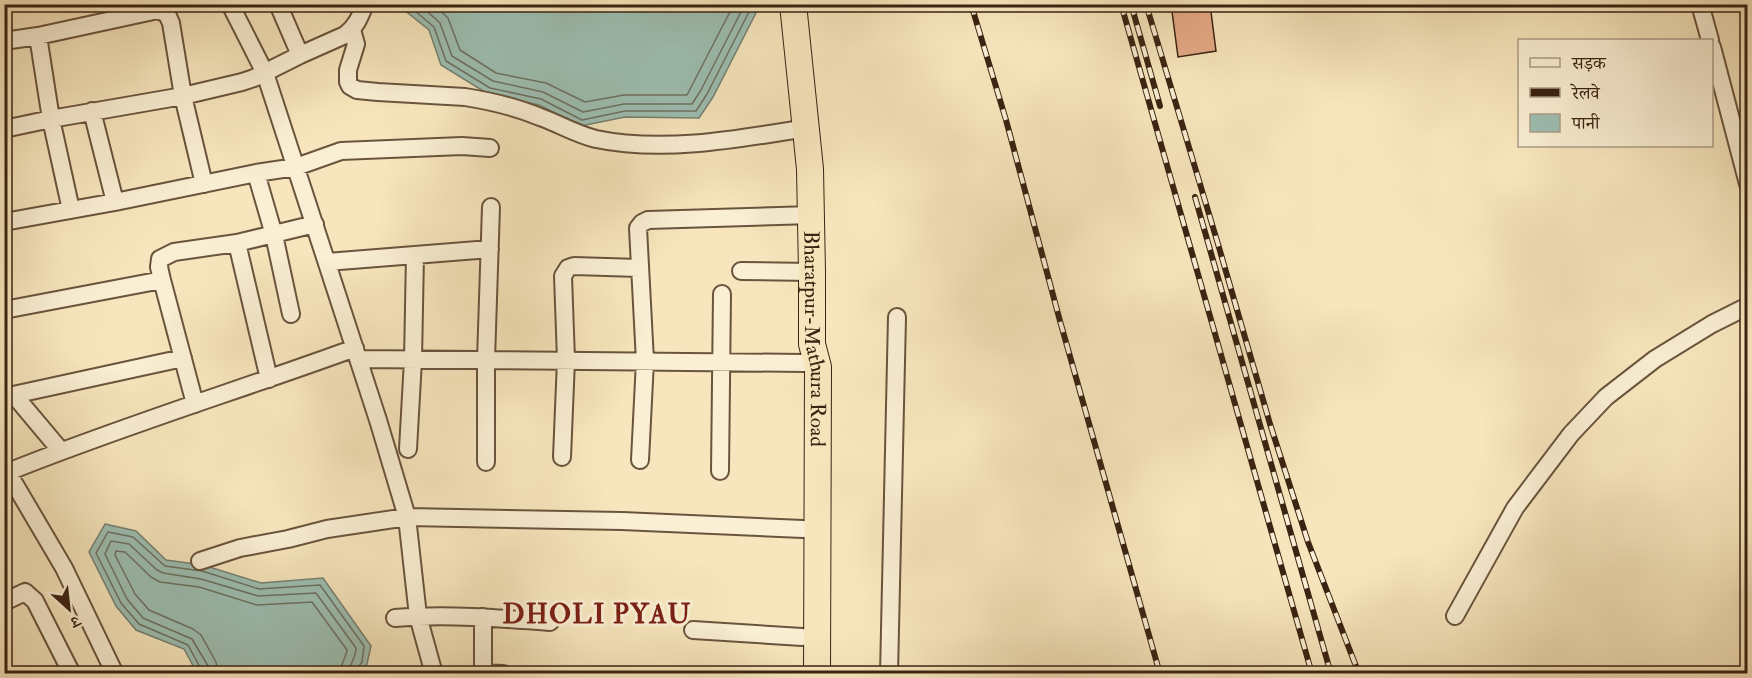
<svg xmlns="http://www.w3.org/2000/svg" width="1752" height="678" font-family="'IM FELL Double Pica','Noto Serif Devanagari',serif">
	<style>
		.water { fill: #9dbfb3; stroke: #758173; stroke-width: 1.5 }
		.lines { fill: none; stroke-linecap: round; stroke-linejoin: round }
		.shore { stroke: #6c7162; stroke-width: 1.5 }
		.building { fill: #e5aa86; stroke: #3a2312; stroke-width: 1.5 }
		.minor-casing { stroke: #69543d; stroke-width: 20 }
		.highway-casing { stroke: #3a2312; stroke-width: 28 }
		.minor { stroke: #faefd4; stroke-width: 16 }
		.highway { stroke: #f7e6bd; stroke-width: 26 }
		.rail-casing { stroke: #3a2312; stroke-width: 6 }
		.rail { stroke: #faefd4; stroke-width: 4; stroke-dasharray: 11; stroke-linecap: butt }
		.labels { text-anchor: middle; stroke-width: 6; stroke-linejoin: round; paint-order: stroke }
		.street-label { font-size: 21px; fill: #3a2312; stroke: #faefd4 }
		.district-label { font-size: 27px; font-weight: bold; letter-spacing: 1.5px; fill: #7a1f14; stroke: #faefd4 }
	</style>
	<rect width="100%" height="100%" fill="#f7e6bd"/>
	<filter id="stains"><feTurbulence type="fractalNoise" baseFrequency=".00333" numOctaves="4"/><feColorMatrix values="0 0 0 0 .2 0 0 0 0 .09 0 0 0 0 .02 0 0 0 .5 -.17"/></filter>
	<radialGradient id="worn" r=".72"><stop offset=".6" stop-color="#630" stop-opacity="0"/><stop offset="1" stop-color="#630" stop-opacity=".3"/></radialGradient>
	<!-- water -->
	<path class="water" d="M398 5H760L713 97 699 118 625 117 581 126 539 105 488 94 441 65 429 30Z
		M105 524 136 531 166 560 203 565 261 583 323 578 371 646 367 664 361 673H197L184 649 136 630 116 606 89 552Z"/>
	<g class="lines">
		<!-- shore -->
		<path class="shore" d="M407 4 434 27 446 61 490 88 541 99 582 120 625 111H696L707 94 753 4
			M419 4 440 23 452 56 493 81 543 92 583 112 624 104H692L701 90 745 4
			M433 4 448 18 460 50 496 73 546 83 585 102 624 95H687L734 4
			M202 674 201 669 188 645 139 624 121 603 96 553 108 532 133 537 165 566 202 571 259 589 320 585 364 646 362 662 357 669 356 674
			M209 674 208 666 192 639 143 618 127 599 105 554 111 541 129 544 157 570 163 573 201 579 258 596 316 593 356 648C356 658 349 664 349 674
			M218 674 216 662 201 635 193 629 149 610 135 594 115 555 116 551 125 552 151 577 160 582 199 587 257 605 312 602 347 650C346 658 340 665 340 674"/>
	</g>
	<!-- building -->
	<path class="building" d="M1171 4H1210L1216 51 1178 57Z"/>
	<g class="lines">
		<defs>
			<path id="minor" d="M230 4 265 73 378 420 407 517 418 616 434 674
				M278 4 300 55
				M1700 4 1710 40
				M352 30 356 44 348 70V82L350 86 357 90 378 92 465 97C490 101 516 107 540 117 560 124 575 134 596 139 663 153 739 139 806 128
				M38 36 51 119 71 210
				M4 41 38 36 158 10 167 14 171 23 183 96 204 184
				M1712 47 1748 184
				M92 111 115 202
				M4 129 51 119 183 96 242 82 254 78 300 55 345 35C356 27 360 17 365 4
				M256 173 274 235 291 314
				M4 222 115 202 256 173 296 167 341 151 462 146 490 148
				M237 243 269 379
				M327 262 490 249
				M741 271 812 272
				M4 310 162 280
				M359 359 805 363
				M14 395 61 451
				M4 397 183 358
				M195 404 162 280 159 267 160 259 174 252 237 243 315 224
				M408 449 413 360 415 255
				M562 457 566 360 563 276 568 268 574 266 639 268
				M640 460 645 361 638 228 642 223 648 220 812 215
				M486 462V360L491 207
				M4 466 64 568 115 674
				M720 471 722 294
				M8 472C122 426 240 390 355 348
				M200 561 240 548 288 539 327 529 407 517 622 521 803 529
				M4 602 25 592 35 601 72 674
				M1455 616 1515 508 1571 434 1606 397 1655 359 1712 324 1748 306
				M483 617V674
				M395 618C446 614 498 618 550 622
				M693 630 802 637
				M483 673 503 674
				M889 674 897 317"/>
			<g id="highway">
				<path id="s1" d="M793 4 810 169 812 272V344L818 367 817 674"/>
			</g>
		</defs>
		<!-- minor casing -->
		<use href="#minor" class="minor-casing"/>
		<!-- highway casing -->
		<use href="#highway" class="highway-casing"/>
		<!-- minor -->
		<use href="#minor" class="minor"/>
		<!-- highway -->
		<use href="#highway" class="highway"/>
		<defs>
			<path id="rail" d="M971 4 1006 120 1060 321 1160 674
				M1121 4 1312 674
				M1131 4 1160 106
				M1146 4 1218 244 1270 424 1308 542 1359 674
				M1195 197 1331 674"/>
		</defs>
		<!-- rail casing -->
		<use href="#rail" class="rail-casing"/>
		<!-- rail -->
		<use href="#rail" class="rail"/>
	</g>
	<g class="labels">
		<!-- street labels -->
		<g class="street-label">
			<text dy="7" stroke="none"><textPath href="#s1" startOffset="336">Bharatpur-Mathura Road</textPath></text>
		</g>
		<!-- district labels -->
		<g class="district-label">
			<text x="597" y="623">DHOLI PYAU</text>
		</g>
	</g>
	<!-- margin -->
	<rect width="1752" height="678" fill="none" stroke="#f7e6bd" stroke-width="24"/>
	<rect x="6" y="6" width="1740" height="666" fill="none" stroke="#3a2312" stroke-width="3"/>
	<rect x="12" y="12" width="1728" height="654" fill="none" stroke="#3a2312" stroke-width="1.5"/>
	<!-- legend -->
	<rect x="1518" y="39" width="195" height="108" fill="#faefd4" stroke="#ad9d86" stroke-width="1.5"/>
	<rect x="1530" y="58" width="30" height="9" fill="#faefd4" stroke="#ad9d86" stroke-width="1.5"/>
	<text x="1572" y="69" font-size="18" fill="#3a2312">सड़क</text>
	<rect x="1530" y="88" width="30" height="9" fill="#3a2312" stroke="#ad9d86" stroke-width="1.5"/>
	<text x="1572" y="99" font-size="18" fill="#3a2312">रेलवे</text>
	<rect x="1530" y="114" width="30" height="18" fill="#9dbfb3" stroke="#ad9d86" stroke-width="1.5"/>
	<text x="1572" y="129" font-size="18" fill="#3a2312">पानी</text>
	<!-- north arrow -->
	<g transform="translate(69 609) rotate(153)" stroke="#faefd4" stroke-width="4.5" paint-order="stroke">
	<path d="M0-4.5L10 22L0 15L-10 22Z" fill="#3a2312"/>
	<text y="-9" font-size="16" font-weight="bold" text-anchor="middle" fill="#3a2312">उ</text>
	</g>
	<rect width="100%" height="100%" filter="url(#stains)"/>
	<rect width="100%" height="100%" fill="url(#worn)"/>
</svg>
